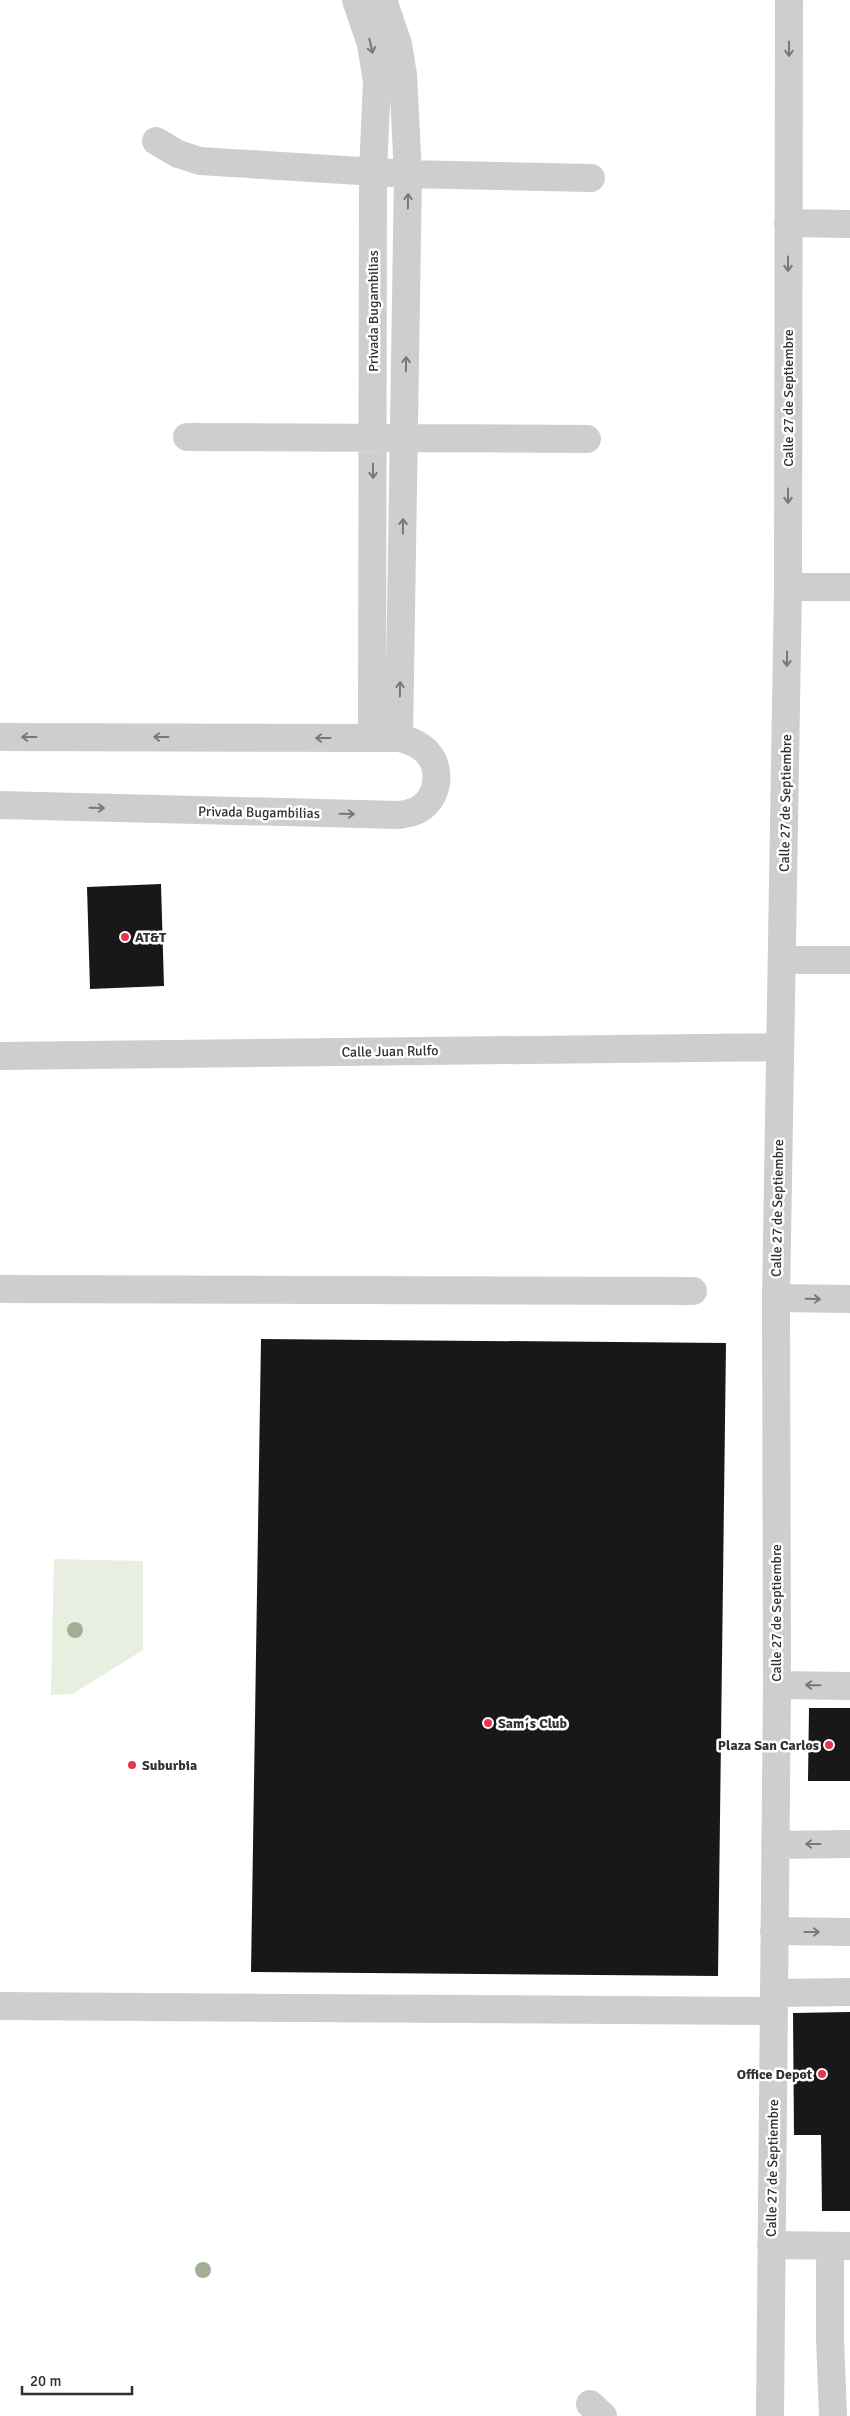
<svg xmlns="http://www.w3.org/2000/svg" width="850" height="2416" font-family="Signika,sans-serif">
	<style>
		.green { fill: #e8eee0 }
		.building { fill: #181818 }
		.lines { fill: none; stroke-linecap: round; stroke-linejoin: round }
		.minor { stroke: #cecece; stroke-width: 28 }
		.tree { fill: #a2af95 }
		.oneway { stroke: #787878 }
		.poi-dot { fill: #e5374b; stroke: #fff; stroke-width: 2 }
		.labels { text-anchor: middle; stroke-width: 5; stroke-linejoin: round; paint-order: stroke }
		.street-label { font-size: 14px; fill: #313131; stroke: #fff }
		.poi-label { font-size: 14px; font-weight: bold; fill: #313131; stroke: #fff; text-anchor: start }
	</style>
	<rect width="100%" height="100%" fill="#fff"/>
	<!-- green -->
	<path class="green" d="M54 1559 143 1561V1650L72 1694 51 1695Z"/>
	<!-- building -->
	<path class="building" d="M161 884 164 986 90 989 87 887Z
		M261 1339 726 1343 718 1976 251 1972Z
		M809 1708H850V1781H808Z
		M850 2012V2211H822L821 2135H794L793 2013Z"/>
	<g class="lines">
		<!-- minor -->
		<path class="minor" d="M356 0 371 44 377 82 373 172 372 737
			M383 0 398 44 403 75 408 174 399 738
			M156 141 178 154 200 161 408 174 591 178
			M788 223 850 224
			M187 437 587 439
			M788 587H850
			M0 737 399 738C407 740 415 742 421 747 443 762 441 797 418 810 412 813 405 814 399 815L0 805
			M782 960H850
			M0 1056 779 1047
			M0 1289 693 1291
			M776 1298 850 1299
			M777 1685 850 1686
			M775 1845 850 1844
			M774 1931 850 1932
			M774 1993 850 1992
			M0 2006 774 2011
			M771 2245 850 2246
			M830 2246V2338L833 2416
			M590 2404 603 2416
			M770 2416 777 1685 776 1298 788 587 789 0"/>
	</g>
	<!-- trees -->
	<g class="tree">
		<circle cx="75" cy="1630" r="8"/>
		<circle cx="203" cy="2270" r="8"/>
	</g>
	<!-- one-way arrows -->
	<defs><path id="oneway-shaft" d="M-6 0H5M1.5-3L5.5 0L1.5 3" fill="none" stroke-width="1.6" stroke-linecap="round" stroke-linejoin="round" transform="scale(1.25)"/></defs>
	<g class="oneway">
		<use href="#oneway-shaft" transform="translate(371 46) rotate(77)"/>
		<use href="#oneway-shaft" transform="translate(789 49) rotate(90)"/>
		<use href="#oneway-shaft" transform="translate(408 201) rotate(-89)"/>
		<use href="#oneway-shaft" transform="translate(788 264) rotate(90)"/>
		<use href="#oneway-shaft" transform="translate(406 364) rotate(-89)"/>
		<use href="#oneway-shaft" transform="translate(373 471) rotate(90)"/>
		<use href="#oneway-shaft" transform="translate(788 496) rotate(90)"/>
		<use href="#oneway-shaft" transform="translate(403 526) rotate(-89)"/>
		<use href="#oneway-shaft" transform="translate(787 659) rotate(91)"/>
		<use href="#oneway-shaft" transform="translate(400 689) rotate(-89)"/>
		<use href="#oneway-shaft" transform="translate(29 737) rotate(-180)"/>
		<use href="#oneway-shaft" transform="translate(161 737) rotate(-180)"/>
		<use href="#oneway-shaft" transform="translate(323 738) rotate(-180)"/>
		<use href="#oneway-shaft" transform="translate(97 808) rotate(1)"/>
		<use href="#oneway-shaft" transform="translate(347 814) rotate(1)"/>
		<use href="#oneway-shaft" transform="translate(813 1299) rotate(1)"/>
		<use href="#oneway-shaft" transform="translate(813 1685) rotate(-179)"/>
		<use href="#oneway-shaft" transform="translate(813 1844) rotate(180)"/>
		<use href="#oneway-shaft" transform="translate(812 1932)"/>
	</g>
	<!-- markers -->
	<g class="poi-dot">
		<circle cx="125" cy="937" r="5"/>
		<circle cx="488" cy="1723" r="5"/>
		<circle cx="829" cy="1745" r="5"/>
		<circle cx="132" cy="1765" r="5"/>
		<circle cx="822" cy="2074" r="5"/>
	</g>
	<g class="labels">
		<!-- street labels -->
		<g class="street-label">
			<text transform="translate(373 311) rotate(-90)" y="5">Privada Bugambilias</text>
			<text transform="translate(788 398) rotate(-90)" y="5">Calle 27 de Septiembre</text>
			<text transform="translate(785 803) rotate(-89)" y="5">Calle 27 de Septiembre</text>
			<text transform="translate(259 812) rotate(1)" y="5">Privada Bugambilias</text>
			<text transform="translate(390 1051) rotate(-1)" y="5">Calle Juan Rulfo</text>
			<text transform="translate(777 1208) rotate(-89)" y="5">Calle 27 de Septiembre</text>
			<text transform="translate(776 1613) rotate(-90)" y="5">Calle 27 de Septiembre</text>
			<text transform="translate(772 2168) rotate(-89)" y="5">Calle 27 de Septiembre</text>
		</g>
		<!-- poi labels -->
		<g class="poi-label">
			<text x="135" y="942">AT&amp;T</text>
			<text x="498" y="1728">Sam´s Club</text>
			<text x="819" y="1750" text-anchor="end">Plaza San Carlos</text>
			<text x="142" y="1770">Suburbia</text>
			<text x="812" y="2079" text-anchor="end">Office Depot</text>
		</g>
	</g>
	<!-- scale -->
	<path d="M22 2386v8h110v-8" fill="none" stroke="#313131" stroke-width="2.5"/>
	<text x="30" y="2386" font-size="15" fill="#313131" stroke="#ffffff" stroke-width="4" paint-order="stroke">20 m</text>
</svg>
